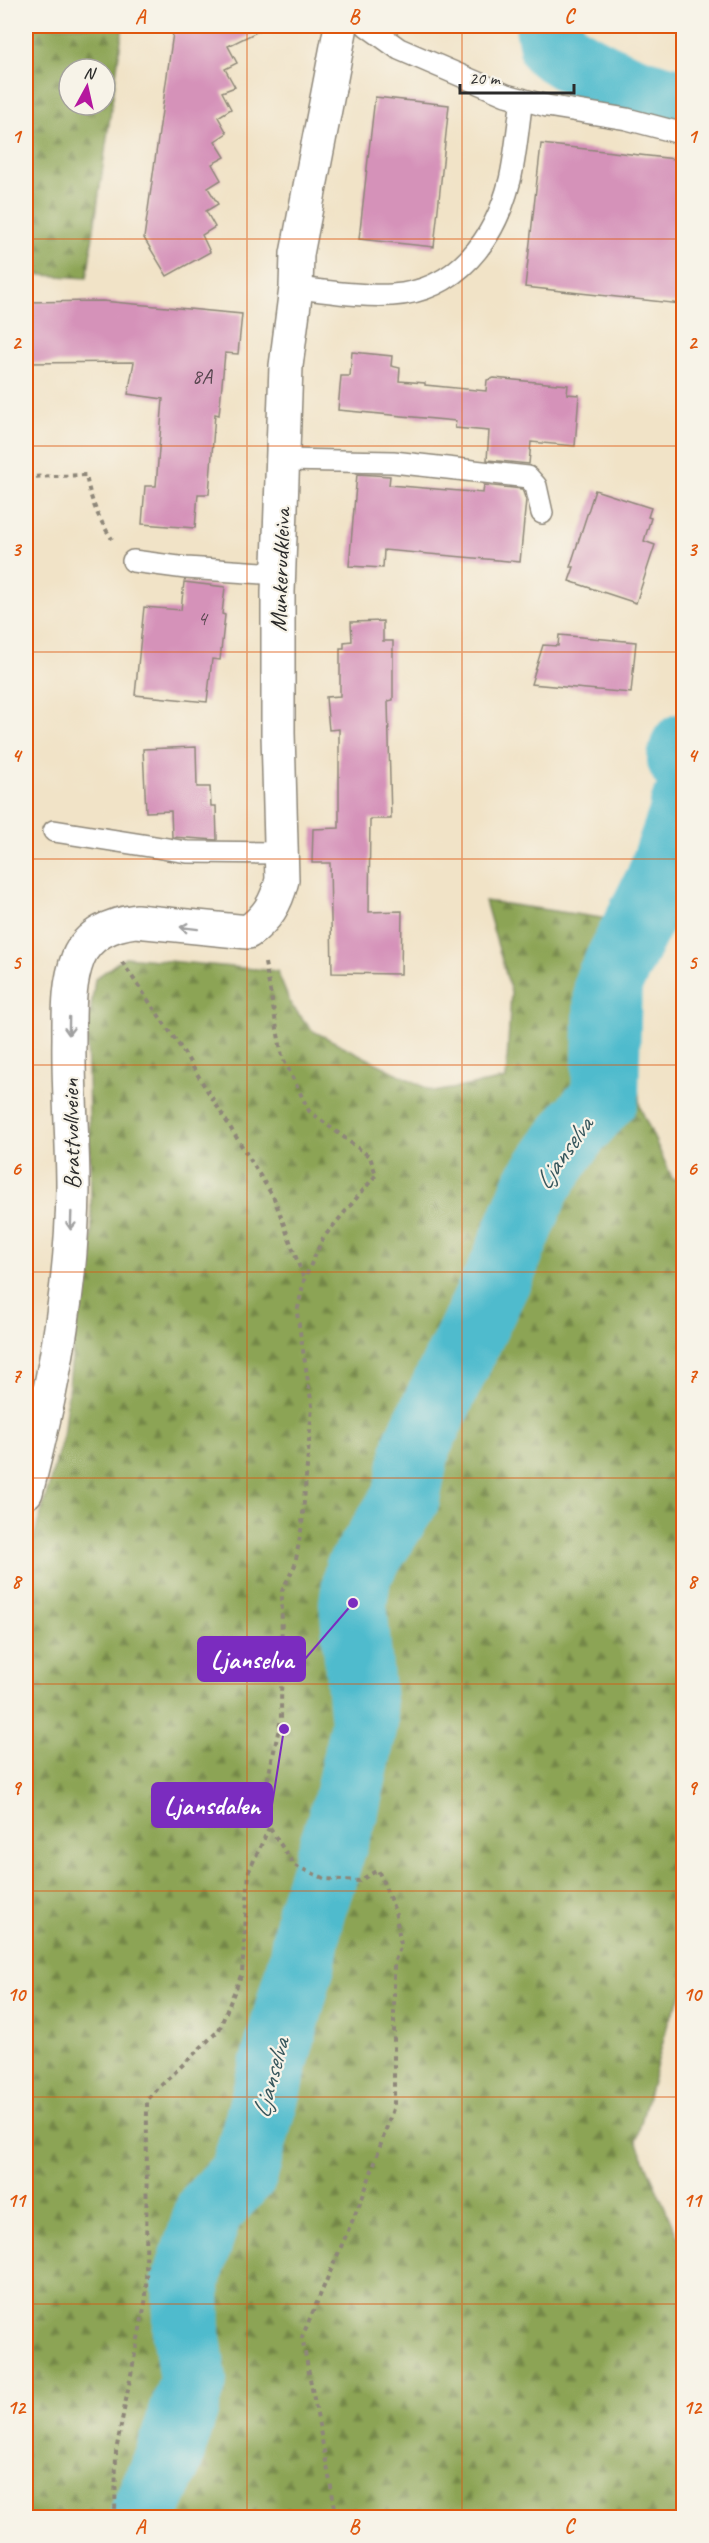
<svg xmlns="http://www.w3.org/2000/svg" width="709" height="2543" font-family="Caveat,sans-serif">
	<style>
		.forest { fill: url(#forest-firs); stroke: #5c6840; stroke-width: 1.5; fill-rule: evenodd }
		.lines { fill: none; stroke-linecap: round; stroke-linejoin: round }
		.river { stroke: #50bbcd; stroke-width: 68 }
		.building { fill: #d592b9 }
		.lane-casing { stroke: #8e8779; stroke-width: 24 }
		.street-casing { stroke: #8e8779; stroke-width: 36 }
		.path { stroke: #8e8779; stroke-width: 4; stroke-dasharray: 4.5 4.5; stroke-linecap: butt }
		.lane { stroke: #fff; stroke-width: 21 }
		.street { stroke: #fff; stroke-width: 33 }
		.oneway { stroke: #a0a0a0 }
		.grid { fill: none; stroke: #df570e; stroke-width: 1.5; stroke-opacity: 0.55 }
		.labels { text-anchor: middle; stroke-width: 4.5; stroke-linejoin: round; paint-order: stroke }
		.number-label { font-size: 21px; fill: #56454e }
		.street-label { font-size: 24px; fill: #2b2b2b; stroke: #f7f3e8 }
		.water-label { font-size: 26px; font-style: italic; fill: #36565c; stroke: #f7f3e8 }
		.leader { fill: none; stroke: #7b2cbf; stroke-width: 2 }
		.callout-dot { fill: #7b2cbf; stroke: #f7f3e8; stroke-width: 2 }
		.callout { fill: #7b2cbf; stroke: #7b2cbf; stroke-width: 2 }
		.callout-label { font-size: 26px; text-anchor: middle; font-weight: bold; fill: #fff }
		.neatline { fill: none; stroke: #df570e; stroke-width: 2 }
		.grid-label { font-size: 20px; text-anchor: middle; font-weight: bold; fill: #df570e }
	</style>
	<defs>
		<pattern id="forest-firs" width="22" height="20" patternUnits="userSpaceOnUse" patternTransform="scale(1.5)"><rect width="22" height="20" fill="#8ca455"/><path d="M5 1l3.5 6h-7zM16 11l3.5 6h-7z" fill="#738647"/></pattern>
	</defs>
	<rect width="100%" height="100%" fill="#f7f3e8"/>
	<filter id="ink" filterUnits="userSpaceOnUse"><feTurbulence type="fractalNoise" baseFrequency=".0167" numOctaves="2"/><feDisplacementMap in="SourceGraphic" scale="12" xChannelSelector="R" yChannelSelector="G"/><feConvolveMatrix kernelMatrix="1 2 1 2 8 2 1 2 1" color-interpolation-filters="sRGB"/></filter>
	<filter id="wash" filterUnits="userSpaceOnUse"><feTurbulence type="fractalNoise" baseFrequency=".008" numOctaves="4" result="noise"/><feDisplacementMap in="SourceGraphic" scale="24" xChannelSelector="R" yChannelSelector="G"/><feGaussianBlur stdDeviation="1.35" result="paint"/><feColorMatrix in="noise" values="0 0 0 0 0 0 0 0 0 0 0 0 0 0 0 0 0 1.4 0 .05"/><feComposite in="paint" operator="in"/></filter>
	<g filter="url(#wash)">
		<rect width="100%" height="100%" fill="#f1e3c7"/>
		<!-- forest -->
		<path class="forest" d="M26 26H123L87 278 26 274ZM69 69H105V105H69Z
			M485 901 637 923 662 931 635 986 633 1039 640 1107 673 1180 683 1176 684 1990 668 2023 636 2141 683 2249V2517L26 2518V1566L63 1436 75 1332 92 1236 87 1036 95 979 125 957 277 971 291 1005 313 1031 434 1092 506 1079 511 992Z"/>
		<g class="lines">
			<!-- river -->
			<path class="river" d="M549 26 553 48C595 75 633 94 684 103
				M684 747 681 759 684 765
				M144 2518 145 2510 168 2460 193 2381 187 2337 186 2282 209 2210 244 2173 302 1961 310 1915 346 1806 364 1724 353 1603 358 1572 406 1498 417 1445 504 1265 537 1185 576 1129 605 1097 608 983 659 881 682 816 684 805"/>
		</g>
		<g id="blocks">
			<!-- building -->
			<path class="building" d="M174 26H269L228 46 237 63 225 69 235 87 222 92 231 109 218 117 227 133 215 141 225 157 212 164 221 180 208 188 218 204 206 211 215 227 202 235 210 252 167 276 144 238Z
				M375 97 449 105 434 247 359 239Z
				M541 144 684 160V280L681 304 525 287Z
				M102 301 242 314 238 354 225 353 219 415 215 414 209 494H198L195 528 142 524 145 486H156L163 399 128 394 134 362 26 363V302Z
				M352 352 392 356 391 366 400 368 399 381 425 383V385L486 391 487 380 494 378 568 385 567 394 579 395 575 446 531 442 529 464 487 460 489 431 455 428 456 421 338 410 341 376H350Z
				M357 474 390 476 389 485 483 493 484 485 522 489 526 500 520 562 384 550 383 568 349 566Z
				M595 490 651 508 648 517 651 518 644 541 655 545 636 603 569 581 574 567H570Z
				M184 582 225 587 222 614 225 615 220 660 212 659 207 702 135 695 144 607 181 610Z
				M383 621V641H393V700L388 701 391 819H370L369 912 402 911 401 974 332 973 330 863H312L313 829 339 828V729L329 730 326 697 340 696V648H344V642L352 641 351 622Z
				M559 635 636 642 631 693 531 684 543 645 558 646Z
				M196 747 197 787H210L211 806H216L217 840 172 837 171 811 146 812 143 749Z"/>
		</g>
	</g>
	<g filter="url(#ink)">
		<use href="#blocks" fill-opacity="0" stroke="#8e8779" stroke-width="1.5"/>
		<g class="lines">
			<defs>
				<path id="lane" d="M367 26 399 49 506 95 547 106 627 119 684 134
					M296 288C327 291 360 297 392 295 457 291 495 240 510 180 516 154 518 126 522 99
					M284 460 393 462 528 477 536 486 542 513
					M133 561 186 568 279 574
					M54 831 187 852 281 853"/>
				<path id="street" d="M26 1492C52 1393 72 1291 73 1188 73 1138 68 1089 69 1039 69 1012 68 984 78 958 88 934 112 924 136 921L248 932C267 918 276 904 282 880L278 733V592L286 366 296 288 297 254 341 26"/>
			</defs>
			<!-- lane casing -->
			<use href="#lane" class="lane-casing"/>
			<!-- street casing -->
			<use href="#street" class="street-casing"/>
			<!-- path -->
			<path class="path" d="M26 505 28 477 86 475C90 499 98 518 112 539
				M122 962 181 1048 274 1198 304 1279
				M265 963 282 1056 309 1111 370 1157 376 1175 323 1238 304 1280 297 1313 312 1406 302 1525 295 1565 282 1591 281 1719 268 1778 269 1827 295 1866 326 1879 359 1881 378 1870 395 1911 401 1945 394 1963V2106L363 2196 302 2337 337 2518
				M115 2518 116 2451 146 2298 147 2099 219 2030 242 1973 249 1871 269 1828"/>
			<!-- lane -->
			<use href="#lane" class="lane"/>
			<!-- street -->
			<use href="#street" class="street"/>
		</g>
		<!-- one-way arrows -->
		<defs><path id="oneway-shaft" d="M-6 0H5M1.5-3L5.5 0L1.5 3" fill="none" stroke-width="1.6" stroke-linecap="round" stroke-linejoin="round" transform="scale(1.5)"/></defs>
		<g class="oneway">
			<use href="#oneway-shaft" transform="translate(189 928) rotate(-173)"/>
			<use href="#oneway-shaft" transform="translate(69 1026) rotate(91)"/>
			<use href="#oneway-shaft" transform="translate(71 1221) rotate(92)"/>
		</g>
	</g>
	<!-- grid -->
	<path class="grid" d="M247 26V2518M462 26V2518M26 239H684M26 446H684M26 652H684M26 859H684M26 1065H684M26 1272H684M26 1478H684M26 1684H684M26 1891H684M26 2097H684M26 2304H684"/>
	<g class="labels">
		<!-- number labels -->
		<g class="number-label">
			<text x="202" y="383">8A</text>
			<text x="202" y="625">4</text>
		</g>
		<!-- street labels -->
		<g class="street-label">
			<text transform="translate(280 570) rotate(-88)" y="8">Munkerudkleiva</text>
			<text transform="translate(71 1134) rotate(-91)" y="8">Brattvollveien</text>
		</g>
		<!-- water labels -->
		<g class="water-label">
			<text transform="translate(563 1153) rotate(-55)" y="9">Ljanselva</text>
			<text transform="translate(270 2078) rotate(-75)" y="9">Ljanselva</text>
		</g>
	</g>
	<!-- callouts -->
	<path class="leader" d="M353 1603L305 1659M284 1729L272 1805"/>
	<g class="callout-dot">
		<circle cx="353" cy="1603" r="6"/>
		<circle cx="284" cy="1729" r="6"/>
	</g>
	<g class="callout">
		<rect x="198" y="1637" width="107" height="44" rx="6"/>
		<rect x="152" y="1783" width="120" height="44" rx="6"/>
	</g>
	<g class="callout-label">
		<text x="252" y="1668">Ljanselva</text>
		<text x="212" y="1814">Ljansdalen</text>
	</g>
	<!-- margin -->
	<rect width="709" height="2543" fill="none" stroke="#f7f3e8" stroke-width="66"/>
	<!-- north arrow -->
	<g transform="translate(87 87) rotate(8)"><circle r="28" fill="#f7f3e8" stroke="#a5a39c" stroke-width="1.5"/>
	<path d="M0-4.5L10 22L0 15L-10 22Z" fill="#b5179e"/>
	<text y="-9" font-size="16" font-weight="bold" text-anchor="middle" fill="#2b2b2b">N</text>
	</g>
	<!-- scale -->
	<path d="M460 84v9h114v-9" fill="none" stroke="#2b2b2b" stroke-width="3"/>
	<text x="469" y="84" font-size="18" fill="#2b2b2b" stroke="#f7f3e8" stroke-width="4.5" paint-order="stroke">20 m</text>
	<rect x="33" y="33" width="643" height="2477" class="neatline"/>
	<g class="grid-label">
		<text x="140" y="23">A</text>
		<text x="354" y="23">B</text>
		<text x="569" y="23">C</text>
		<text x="16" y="143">1</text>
		<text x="692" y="143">1</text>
		<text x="16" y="349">2</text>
		<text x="692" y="349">2</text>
		<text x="16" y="556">3</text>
		<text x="692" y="556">3</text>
		<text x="16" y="762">4</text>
		<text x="692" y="762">4</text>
		<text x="16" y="969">5</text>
		<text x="692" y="969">5</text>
		<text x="16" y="1175">6</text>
		<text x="692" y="1175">6</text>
		<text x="16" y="1382">7</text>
		<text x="692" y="1382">7</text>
		<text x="16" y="1588">8</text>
		<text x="692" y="1588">8</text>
		<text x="16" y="1794">9</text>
		<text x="692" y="1794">9</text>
		<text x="16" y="2001">10</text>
		<text x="692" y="2001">10</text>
		<text x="16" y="2207">11</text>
		<text x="692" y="2207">11</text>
		<text x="16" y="2414">12</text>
		<text x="692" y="2414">12</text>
		<text x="140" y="2533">A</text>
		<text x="354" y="2533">B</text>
		<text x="569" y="2533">C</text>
	</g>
</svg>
